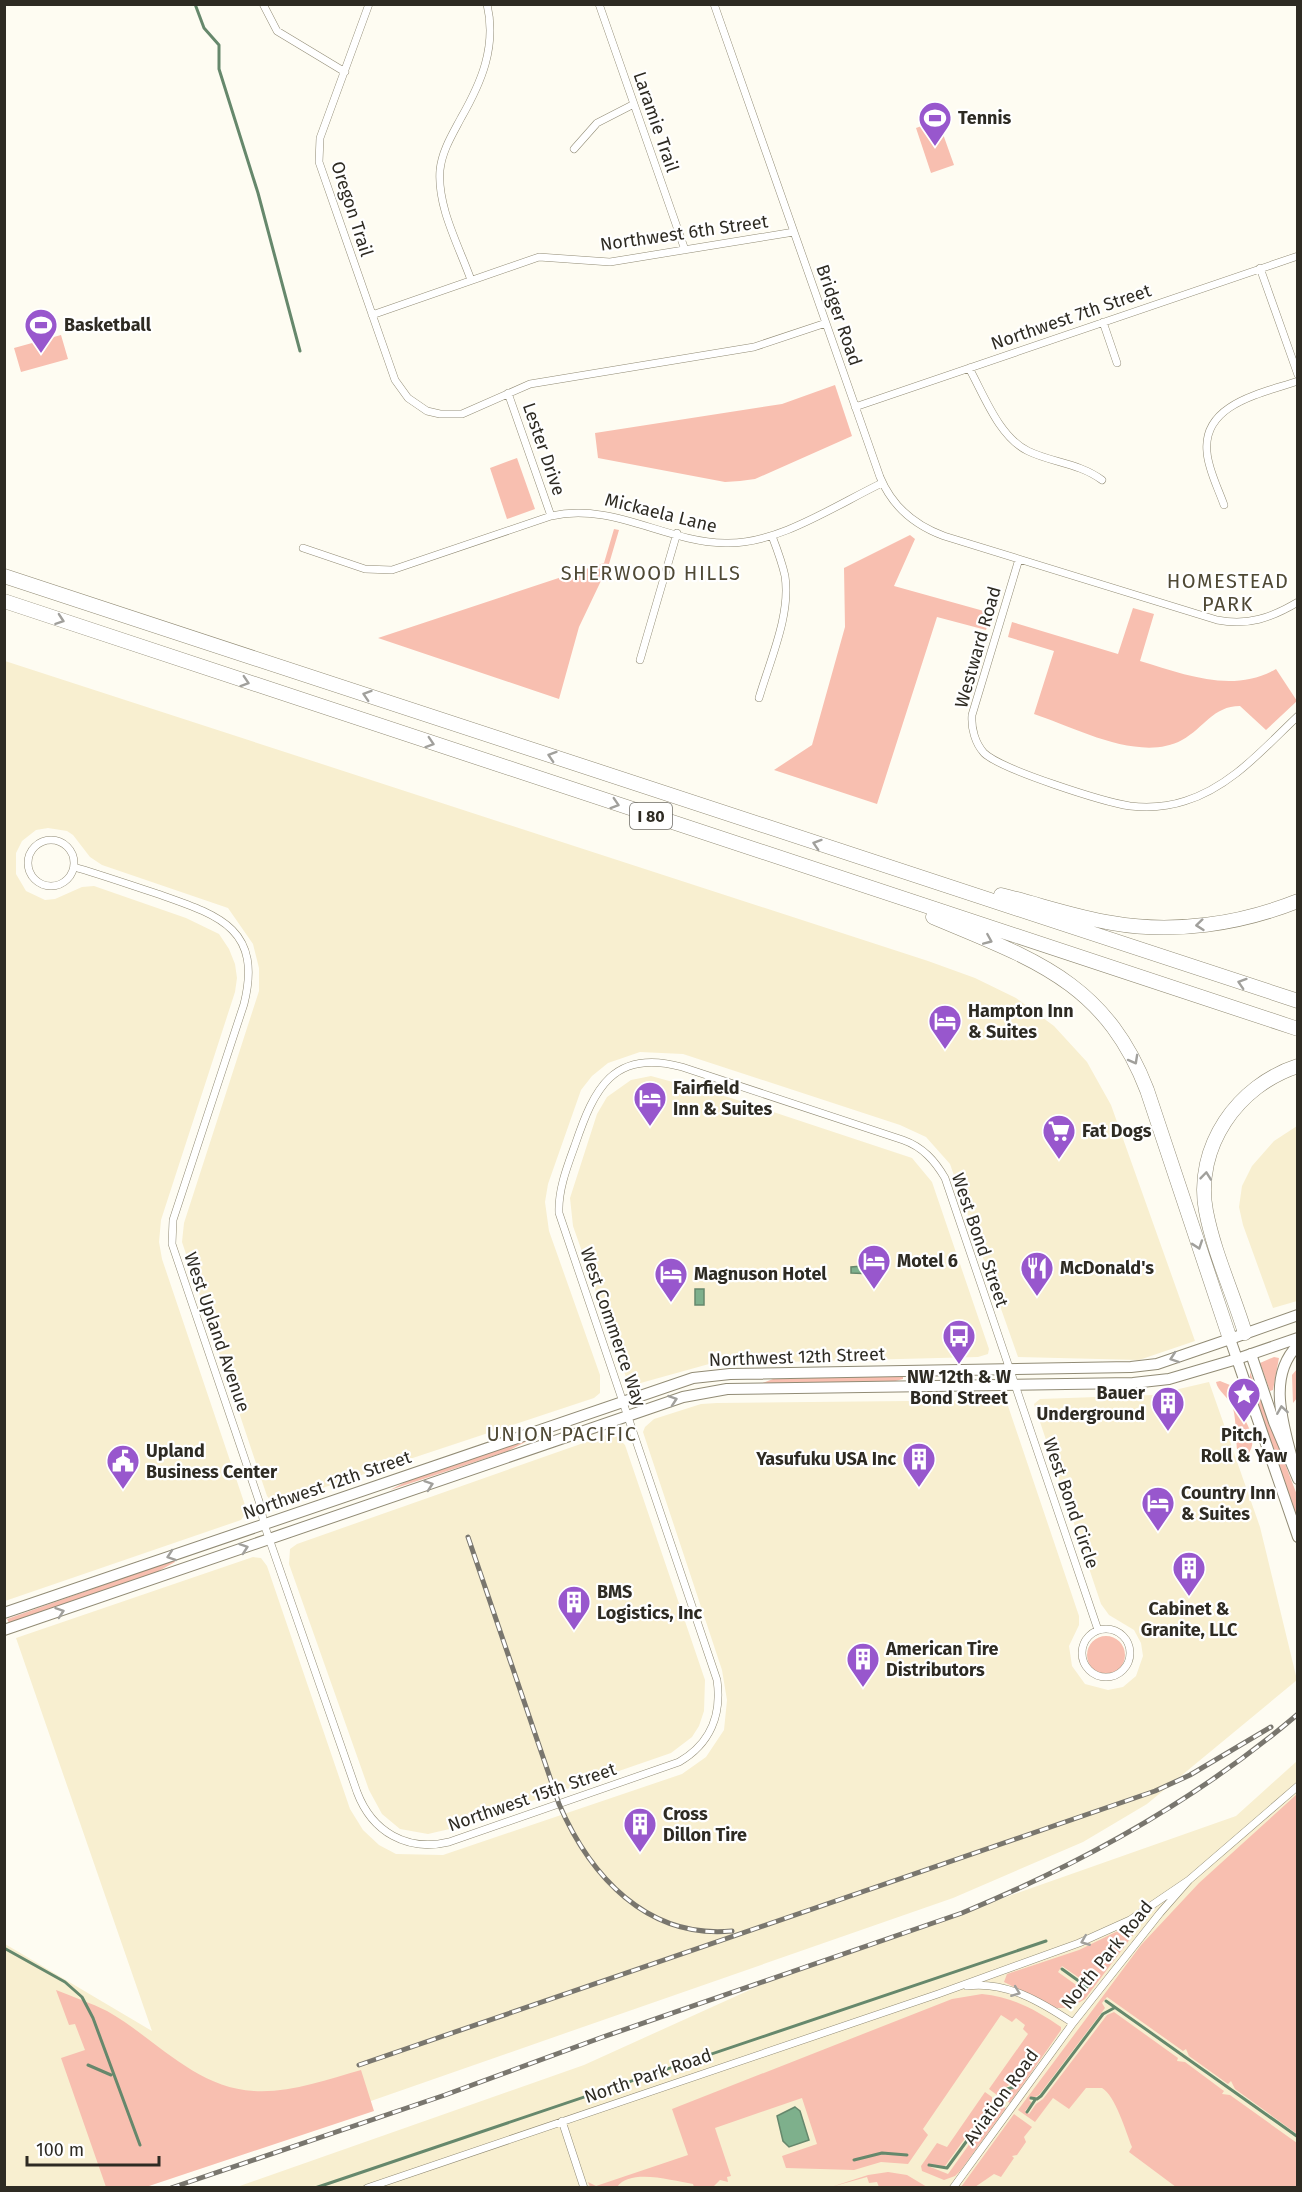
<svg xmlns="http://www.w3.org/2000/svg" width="1302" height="2192" font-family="'Fira Sans',sans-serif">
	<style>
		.built { fill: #f8efd0 }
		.green { fill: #f8bfb0; fill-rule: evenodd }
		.water { fill: #7eb08c; stroke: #66886c; stroke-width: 1.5 }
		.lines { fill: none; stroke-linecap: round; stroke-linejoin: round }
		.stream { stroke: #66886c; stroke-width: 3 }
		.street-casing { stroke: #918b75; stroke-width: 8 }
		.secondary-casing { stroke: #918b75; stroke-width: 12 }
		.primary-casing { stroke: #918b75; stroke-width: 12 }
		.highway-casing { stroke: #918b75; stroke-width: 15 }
		.street { stroke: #fff; stroke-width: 7 }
		.secondary { stroke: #fff; stroke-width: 10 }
		.primary { stroke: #fff; stroke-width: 10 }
		.highway { stroke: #fff; stroke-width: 14 }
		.rail-casing { stroke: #79766e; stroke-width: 5 }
		.rail { stroke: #fff; stroke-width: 3; stroke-dasharray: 9; stroke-linecap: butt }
		.oneway { stroke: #a1a09c }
		.labels { text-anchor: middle; stroke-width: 4.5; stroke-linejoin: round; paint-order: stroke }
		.shield { fill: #fff; stroke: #6d6b65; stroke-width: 1.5 }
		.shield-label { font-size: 16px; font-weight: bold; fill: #2e2b23 }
		.poi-label { font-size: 18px; font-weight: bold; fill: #2e2b23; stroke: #fff; text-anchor: start }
		.street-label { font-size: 18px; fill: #2e2b23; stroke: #fff }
		.neighbourhood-label { font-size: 20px; letter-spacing: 1.5px; fill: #4f4935; stroke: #fff }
	</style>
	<rect width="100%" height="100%" fill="#fefcf2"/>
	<!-- built -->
	<path class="built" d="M5 661 928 961 975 978 1016 998 1054 1026 1087 1062 1111 1105 1195 1341 1139 1360 1018 1357 950 1164 926 1137 900 1125 683 1054 640 1052 608 1063 592 1076 581 1090 548 1184 545 1202 549 1231 600 1375V1393L594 1398 274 1504 267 1496 182 1242 184 1223 259 991V968L253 944 228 908 102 865 90 857 73 835 67 831 48 828 36 830 22 841 16 853V874L26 891 45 900 55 899 82 887 94 886 186 918 219 934 229 949 235 964 237 978 235 992 161 1220 159 1242 162 1259 247 1511 241 1520 5 1601Z
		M651 1076 731 1098 912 1158 932 1182 989 1349 988 1354 978 1357 709 1364 637 1384 627 1380 573 1226 570 1198 597 1114 607 1097 631 1080Z
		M1297 1126V1301L1273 1308 1243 1225 1239 1207 1242 1186 1252 1166 1274 1141Z
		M1209 1382 1260 1527 1297 1680 1147 1804 1083 1842 953 1898 124 2187 5 2188V1944L152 2031 16 1638 253 1557 261 1558 267 1566 350 1809 363 1830 379 1845 396 1854 443 1855 682 1774 706 1757 724 1730 727 1700 722 1670 643 1432 645 1427 654 1419 701 1404 717 1403 1006 1400 1079 1616V1625L1069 1646 1072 1666 1085 1684 1108 1690 1123 1687 1136 1676 1143 1656 1141 1643 1134 1630 1109 1615 1101 1604 1034 1404 1040 1399 1153 1395Z
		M609 1434 615 1435 625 1445 705 1680 704 1711 699 1726 692 1737 671 1753 454 1828 428 1834 400 1829 382 1814 369 1790 289 1564 290 1549 297 1544Z
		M1297 1761V2187L234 2188 584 2065 776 1978 1236 1816Z"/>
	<!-- green -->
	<path class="green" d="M938 120 954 165 931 173 916 128Z
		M61 335 68 359 21 372 14 348Z
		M835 385 852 436 755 479 740 481 725 482 598 458 595 433 782 404Z
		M517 458 535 509 507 519 490 468Z
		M614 529 619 530 609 564 579 627 559 699 378 638 604 563Z
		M910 535 915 539 894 586 991 613 986 630 937 617 877 804 774 770 812 745 845 627 844 568Z
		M1133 608 1154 614 1140 661C1184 674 1232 694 1276 669L1297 701 1266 730 1240 706C1213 706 1204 728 1182 740 1140 763 1076 728 1034 714L1054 651 1008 637 1012 622 1118 654Z
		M1274 1357 1279 1358 1273 1390 1270 1391 1260 1363Z
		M1297 1369V1398L1293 1403 1292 1375Z
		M1250 1372 1297 1495V1522L1250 1385Z
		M903 1376V1379L888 1383 757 1385 773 1379Z
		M1220 1381 1235 1387C1238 1394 1238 1403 1241 1411 1246 1424 1260 1441 1247 1455L1237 1449C1236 1438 1236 1414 1232 1406 1228 1396 1218 1392 1216 1382Z
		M534 1435 535 1437 508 1451 390 1490 413 1478Z
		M174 1560 175 1562 157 1572 9 1623 7 1619Z
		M1087 1655a19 19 0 1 1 38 0a19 19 0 1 1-38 0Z
		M1297 1794V2134L1235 2089 1231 2081 1228 2084 1189 2056 1186 2049 1183 2051 1107 1997 1102 2003 1105 2008 1039 2095 1029 2100 1032 2103 1025 2111 1029 2114 1036 2104 1043 2099 1107 2015 1114 2012 1178 2058 1177 2061 1185 2062 1220 2088 1224 2091 1222 2094 1230 2095 1297 2143V2187H1176L1129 2152 1132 2147C1126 2132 1115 2095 1102 2088H1086L1069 2109 1053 2098 1035 2122 1018 2110 1141 1945 1199 1883Z
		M1130 1925 1136 1931 1085 1999 1070 2008H1056L1004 1982 1007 1974 1079 1950ZM1062 1966 1091 1986 1086 1992 1058 1972Z
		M56 1990C73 1997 91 2003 107 2011 155 2038 195 2088 254 2091 290 2093 326 2080 361 2070L374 2111 146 2187H106L61 2058 85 2050 75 2024 69 2025Z
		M982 1994C1013 1997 1036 2010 1061 2027V2030L1010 2103 1002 2098 1007 2092 1017 2086 1013 2081 1017 2074 1015 2073 1010 2084 997 2095 989 2089 1028 2034 1023 2029 1025 2025 1016 2018 1012 2022 1001 2015 923 2129 928 2135 908 2164 881 2162 854 2170 786 2168 782 2156 817 2144 802 2098 715 2128 731 2176 727 2177 728 2182 720 2180 713 2187H694L693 2184C672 2181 631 2168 617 2187H590L588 2182 596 2186 688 2155 672 2109 952 1999Z
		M985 2092 992 2097V2101L945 2166H928L948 2174 998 2104 1006 2108 961 2170 955 2176 944 2180 922 2171 921 2166 937 2143 947 2147Z
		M1014 2114 1032 2127 1024 2137 1026 2142 1017 2155 1012 2156 1014 2158 1001 2177 994 2174 975 2187H961Z
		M888 2172 907 2175 927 2187H879L877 2182 869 2183 867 2177 831 2187 868 2175Z"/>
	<!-- water -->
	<path class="water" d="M874 1265V1274L851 1273V1267Z
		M695 1289H704V1305H695Z
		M795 2107 800 2111 809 2140 789 2147 783 2141 777 2116Z"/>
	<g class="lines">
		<!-- stream -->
		<path class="stream" d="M195 4 204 28 219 45V69L258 193 300 351
			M4 1948 65 1982 82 1997 93 2018 140 2145
			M1062 1969 1087 1987
			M1106 2001 1298 2137
			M88 2065 111 2075
			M1031 2098 1037 2099 1041 2096 1103 2014 1114 2008
			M1027 2112 1035 2100
			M854 2160 882 2153 907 2155
			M929 2165 947 2168 1004 2090 1014 2087 1013 2078 1016 2073
			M315 2188 1046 1941"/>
		<defs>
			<path id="street" d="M263 4 277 31 345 72
				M369 4 320 138 319 162 395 380 408 398 427 411 440 414H462L530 384 754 347 826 323
				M599 4 685 250
				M714 4 880 477C892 506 914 525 944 536L1217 620C1248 626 1271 618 1298 602
				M574 149 597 123 634 104
				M1260 268 1298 375
				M471 280C459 246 437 207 440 170 442 151 452 135 461 118 481 83 497 47 487 4
				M372 315 539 257 610 262 794 232
				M1103 322 1117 363
				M969 368C984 395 999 437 1028 451 1053 463 1079 463 1102 480
				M508 393 551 516
				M855 407 1298 256
				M1224 505C1218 488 1208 469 1207 452 1202 403 1264 393 1298 381
				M303 548 365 569 392 570 551 516C613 502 665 542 725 543 777 545 836 505 882 483
				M1019 559 972 715C971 728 975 743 984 753 1002 770 1104 802 1130 806 1149 808 1167 807 1185 801 1231 787 1264 748 1298 716
				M640 660 677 533
				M759 698C770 660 791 615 785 576 782 562 777 549 772 536
				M28 863a23 23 0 1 1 46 0a23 23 0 1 1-46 0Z
				M74 867C102 875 130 885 158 894 218 915 263 928 244 1004L173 1220 172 1244 260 1504 264 1524 357 1792C372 1832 407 1852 449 1842L679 1762C710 1744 722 1715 717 1680L559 1213C558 1190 567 1167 575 1145 594 1089 613 1048 682 1067L903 1140C923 1147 935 1161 945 1178L1098 1630
				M1082 1653a24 24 0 1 1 48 0a24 24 0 1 1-48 0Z
				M967 1986C1007 1981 1041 2002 1073 2023
				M562 2121 584 2188
				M367 2188 938 1994 1079 1943 1130 1920 1189 1880
				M953 2188 1073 2023 1160 1913 1189 1880 1298 1786"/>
			<path id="secondary" d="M1251 1354 1274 1422 1298 1479
				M4 1613 693 1378 730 1374 1131 1367 1157 1364 1230 1339
				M4 1630 683 1397 727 1389 1133 1383 1169 1379 1237 1359 1298 1537"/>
			<path id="primary" d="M1298 1315 1230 1339 1237 1359 1298 1338
				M1294 1467C1285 1428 1265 1378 1298 1345"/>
			<path id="highway" d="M4 576 1298 1001
				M4 601 1298 1029
				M1001 895C1038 904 1075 917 1112 923 1174 934 1240 924 1298 901
				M933 917C1032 959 1105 981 1147 1090L1230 1339
				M1245 1333C1233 1293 1214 1253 1206 1211 1194 1147 1238 1085 1298 1066"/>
		</defs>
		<!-- street casing -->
		<use href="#street" class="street-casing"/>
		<!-- secondary casing -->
		<use href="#secondary" class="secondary-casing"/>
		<!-- primary casing -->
		<use href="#primary" class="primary-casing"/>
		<!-- highway casing -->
		<use href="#highway" class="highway-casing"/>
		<!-- street -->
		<use href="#street" class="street"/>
		<!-- secondary -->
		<use href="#secondary" class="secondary"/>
		<!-- primary -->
		<use href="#primary" class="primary"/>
		<!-- highway -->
		<use href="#highway" class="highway"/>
		<defs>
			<path id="rail" d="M468 1537 559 1804C590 1876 647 1939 732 1931
				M359 2065 1155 1791 1190 1775 1271 1727
				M171 2188 445 2095 600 2038 962 1913C1083 1863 1197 1800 1298 1714"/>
		</defs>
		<!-- rail casing -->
		<use href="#rail" class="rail-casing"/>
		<!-- rail -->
		<use href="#rail" class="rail"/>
	</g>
	<!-- one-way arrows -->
	<defs><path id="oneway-chevron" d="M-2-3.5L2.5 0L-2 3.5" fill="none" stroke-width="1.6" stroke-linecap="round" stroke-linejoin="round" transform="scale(1.5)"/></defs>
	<g class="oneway">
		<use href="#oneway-chevron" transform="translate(60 620) rotate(19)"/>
		<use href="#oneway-chevron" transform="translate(245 682) rotate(18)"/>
		<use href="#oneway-chevron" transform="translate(367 695) rotate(-162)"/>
		<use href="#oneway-chevron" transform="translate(430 743) rotate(18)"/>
		<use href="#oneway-chevron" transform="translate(552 756) rotate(-162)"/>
		<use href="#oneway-chevron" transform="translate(615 804) rotate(18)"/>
		<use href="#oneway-chevron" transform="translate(817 844) rotate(-162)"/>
		<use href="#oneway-chevron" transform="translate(1200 925) rotate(174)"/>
		<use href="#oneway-chevron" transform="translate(988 940) rotate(23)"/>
		<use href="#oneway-chevron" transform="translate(1242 983) rotate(-162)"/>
		<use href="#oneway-chevron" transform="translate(1134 1060) rotate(61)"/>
		<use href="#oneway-chevron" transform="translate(1206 1176) rotate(-84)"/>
		<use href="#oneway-chevron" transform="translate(1198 1245) rotate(71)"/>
		<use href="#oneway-chevron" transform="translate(1174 1358) rotate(161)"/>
		<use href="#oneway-chevron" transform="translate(673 1400) rotate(-19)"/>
		<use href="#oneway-chevron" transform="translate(1282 1410) rotate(-99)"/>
		<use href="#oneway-chevron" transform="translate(429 1485) rotate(-19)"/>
		<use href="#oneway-chevron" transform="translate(244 1548) rotate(-19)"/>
		<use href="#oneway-chevron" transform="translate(171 1556) rotate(161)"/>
		<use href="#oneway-chevron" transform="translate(60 1612) rotate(-19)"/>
		<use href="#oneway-chevron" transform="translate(1085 1941) rotate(158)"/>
		<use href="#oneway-chevron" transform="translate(1016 1992) rotate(21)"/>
	</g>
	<!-- icons -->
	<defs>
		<symbol id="stadium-pin" viewBox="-11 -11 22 30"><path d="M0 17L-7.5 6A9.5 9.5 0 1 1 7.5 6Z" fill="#9857cd" stroke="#fff"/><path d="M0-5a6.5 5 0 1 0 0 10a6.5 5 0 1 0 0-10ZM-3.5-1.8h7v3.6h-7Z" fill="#fff"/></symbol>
		<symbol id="hotel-pin" viewBox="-11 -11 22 30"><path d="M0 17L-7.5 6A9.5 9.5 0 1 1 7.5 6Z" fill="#9857cd" stroke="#fff"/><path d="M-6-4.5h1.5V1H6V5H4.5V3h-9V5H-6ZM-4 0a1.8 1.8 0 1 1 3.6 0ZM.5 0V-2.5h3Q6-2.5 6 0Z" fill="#fff"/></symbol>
		<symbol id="supermarket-pin" viewBox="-11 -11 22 30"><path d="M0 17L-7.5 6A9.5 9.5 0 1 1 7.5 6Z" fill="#9857cd" stroke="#fff"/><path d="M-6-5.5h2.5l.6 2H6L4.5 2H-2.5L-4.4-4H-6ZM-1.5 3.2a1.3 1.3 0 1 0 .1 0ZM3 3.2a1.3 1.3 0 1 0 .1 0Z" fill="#fff"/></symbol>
		<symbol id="restaurant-pin" viewBox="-11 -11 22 30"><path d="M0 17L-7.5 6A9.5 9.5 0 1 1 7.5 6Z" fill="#9857cd" stroke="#fff"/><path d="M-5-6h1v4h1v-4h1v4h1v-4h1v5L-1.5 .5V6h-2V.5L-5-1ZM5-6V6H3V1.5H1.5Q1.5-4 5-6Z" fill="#fff"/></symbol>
		<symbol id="bus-pin" viewBox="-11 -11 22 30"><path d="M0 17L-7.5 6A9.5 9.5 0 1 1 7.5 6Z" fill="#9857cd" stroke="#fff"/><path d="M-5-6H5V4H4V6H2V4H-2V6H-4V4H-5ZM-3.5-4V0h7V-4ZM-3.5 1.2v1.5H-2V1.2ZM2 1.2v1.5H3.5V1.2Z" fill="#fff"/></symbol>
		<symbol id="sight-pin" viewBox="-11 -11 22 30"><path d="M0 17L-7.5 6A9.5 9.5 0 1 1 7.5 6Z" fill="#9857cd" stroke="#fff"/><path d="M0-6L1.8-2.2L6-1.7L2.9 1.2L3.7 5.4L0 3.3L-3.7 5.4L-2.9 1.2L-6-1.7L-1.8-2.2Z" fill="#fff"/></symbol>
		<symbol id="building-pin" viewBox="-11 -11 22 30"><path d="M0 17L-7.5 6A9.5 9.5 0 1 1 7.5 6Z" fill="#9857cd" stroke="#fff"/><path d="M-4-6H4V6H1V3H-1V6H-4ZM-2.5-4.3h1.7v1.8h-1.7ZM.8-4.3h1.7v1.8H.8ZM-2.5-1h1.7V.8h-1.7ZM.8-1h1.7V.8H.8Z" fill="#fff"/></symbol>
		<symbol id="civic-pin" viewBox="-11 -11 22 30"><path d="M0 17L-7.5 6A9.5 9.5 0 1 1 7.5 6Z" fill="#9857cd" stroke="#fff"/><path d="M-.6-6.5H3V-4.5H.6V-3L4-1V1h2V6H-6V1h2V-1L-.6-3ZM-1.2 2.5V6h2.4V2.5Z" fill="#fff"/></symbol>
	</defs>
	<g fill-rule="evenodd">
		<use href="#stadium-pin" x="916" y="99" width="38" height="52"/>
		<use href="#stadium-pin" x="22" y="306" width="38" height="52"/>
		<use href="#hotel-pin" x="926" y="1002" width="38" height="52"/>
		<use href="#hotel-pin" x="631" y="1079" width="38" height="52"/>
		<use href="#supermarket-pin" x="1040" y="1112" width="38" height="52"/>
		<use href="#hotel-pin" x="855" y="1242" width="38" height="52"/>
		<use href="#restaurant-pin" x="1018" y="1249" width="38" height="52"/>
		<use href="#hotel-pin" x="652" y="1255" width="38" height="52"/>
		<use href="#bus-pin" x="940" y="1317" width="38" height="52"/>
		<use href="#sight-pin" x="1225" y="1375" width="38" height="52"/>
		<use href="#building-pin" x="1149" y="1384" width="38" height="52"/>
		<use href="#building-pin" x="900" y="1440" width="38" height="52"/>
		<use href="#civic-pin" x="104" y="1442" width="38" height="52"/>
		<use href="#hotel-pin" x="1139" y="1484" width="38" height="52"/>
		<use href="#building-pin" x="1170" y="1549" width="38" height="52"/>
		<use href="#building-pin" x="555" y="1583" width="38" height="52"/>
		<use href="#building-pin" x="844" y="1640" width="38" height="52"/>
		<use href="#building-pin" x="621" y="1805" width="38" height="52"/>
	</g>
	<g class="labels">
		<!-- shield labels -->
		<rect class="shield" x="630" y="803" width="42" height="26" rx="4.5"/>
		<g class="shield-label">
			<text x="651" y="822">I 80</text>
		</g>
		<!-- poi labels -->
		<g class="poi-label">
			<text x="958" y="124">Tennis</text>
			<text x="64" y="331">Basketball</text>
			<text x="968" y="1017">Hampton Inn<tspan x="968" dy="21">&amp; Suites</tspan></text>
			<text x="673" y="1094">Fairfield<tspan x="673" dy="21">Inn &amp; Suites</tspan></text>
			<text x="1082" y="1137">Fat Dogs</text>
			<text x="897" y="1267">Motel 6</text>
			<text x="1060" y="1274">McDonald's</text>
			<text x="694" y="1280">Magnuson Hotel</text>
			<text x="959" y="1383" text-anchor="middle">NW 12th &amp; W<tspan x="959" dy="21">Bond Street</tspan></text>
			<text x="1145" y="1399" text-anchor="end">Bauer<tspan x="1145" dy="21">Underground</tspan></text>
			<text x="1244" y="1441" text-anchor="middle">Pitch,<tspan x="1244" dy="21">Roll &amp; Yaw</tspan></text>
			<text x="146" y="1457">Upland<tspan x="146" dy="21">Business Center</tspan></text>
			<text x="896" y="1465" text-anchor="end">Yasufuku USA Inc</text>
			<text x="1181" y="1499">Country Inn<tspan x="1181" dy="21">&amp; Suites</tspan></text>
			<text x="597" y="1598">BMS<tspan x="597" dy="21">Logistics, Inc</tspan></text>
			<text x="1189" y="1615" text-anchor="middle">Cabinet &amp;<tspan x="1189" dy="21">Granite, LLC</tspan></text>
			<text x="886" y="1655">American Tire<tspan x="886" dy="21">Distributors</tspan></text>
			<text x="663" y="1820">Cross<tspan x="663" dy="21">Dillon Tire</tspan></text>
		</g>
		<!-- street labels -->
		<g class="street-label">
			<text transform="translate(656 122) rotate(71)" y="6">Laramie Trail</text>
			<text transform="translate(352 209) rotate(72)" y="6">Oregon Trail</text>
			<text transform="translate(684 233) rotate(-8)" y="6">Northwest 6th Street</text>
			<text transform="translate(839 315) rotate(71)" y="6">Bridger Road</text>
			<text transform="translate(1071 317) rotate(-19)" y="6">Northwest 7th Street</text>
			<text transform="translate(544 449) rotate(71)" y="6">Lester Drive</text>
			<text transform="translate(661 513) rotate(14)" y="6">Mickaela Lane</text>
			<text transform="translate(978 647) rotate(-74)" y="6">Westward Road</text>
			<text transform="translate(980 1240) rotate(71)" y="6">West Bond Street</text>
			<text transform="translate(613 1327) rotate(71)" y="6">West Commerce Way</text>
			<text transform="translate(217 1332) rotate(71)" y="6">West Upland Avenue</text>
			<text transform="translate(797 1357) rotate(-2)" y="6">Northwest 12th Street</text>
			<text transform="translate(327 1485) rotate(-19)" y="6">Northwest 12th Street</text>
			<text transform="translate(1071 1503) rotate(71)" y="6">West Bond Circle</text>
			<text transform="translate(532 1797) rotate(-19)" y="6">Northwest 15th Street</text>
			<text transform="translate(1107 1955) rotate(-51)" y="6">North Park Road</text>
			<text transform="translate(648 2076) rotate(-19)" y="6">North Park Road</text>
			<text transform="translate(1001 2097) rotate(-54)" y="6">Aviation Road</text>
		</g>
		<!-- neighbourhood labels -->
		<g class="neighbourhood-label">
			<text x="651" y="580">SHERWOOD HILLS</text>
			<text x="1228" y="588">HOMESTEAD<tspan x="1228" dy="23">PARK</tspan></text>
			<text x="562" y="1441">UNION PACIFIC</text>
		</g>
	</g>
	<!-- border -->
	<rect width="1302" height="2192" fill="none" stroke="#2e2b23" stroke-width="12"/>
	<!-- scale -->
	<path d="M27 2156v9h132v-9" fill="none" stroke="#2e2b23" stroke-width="3"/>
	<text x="36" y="2156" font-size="18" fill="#2e2b23" stroke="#ffffff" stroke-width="4.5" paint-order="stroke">100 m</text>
</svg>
